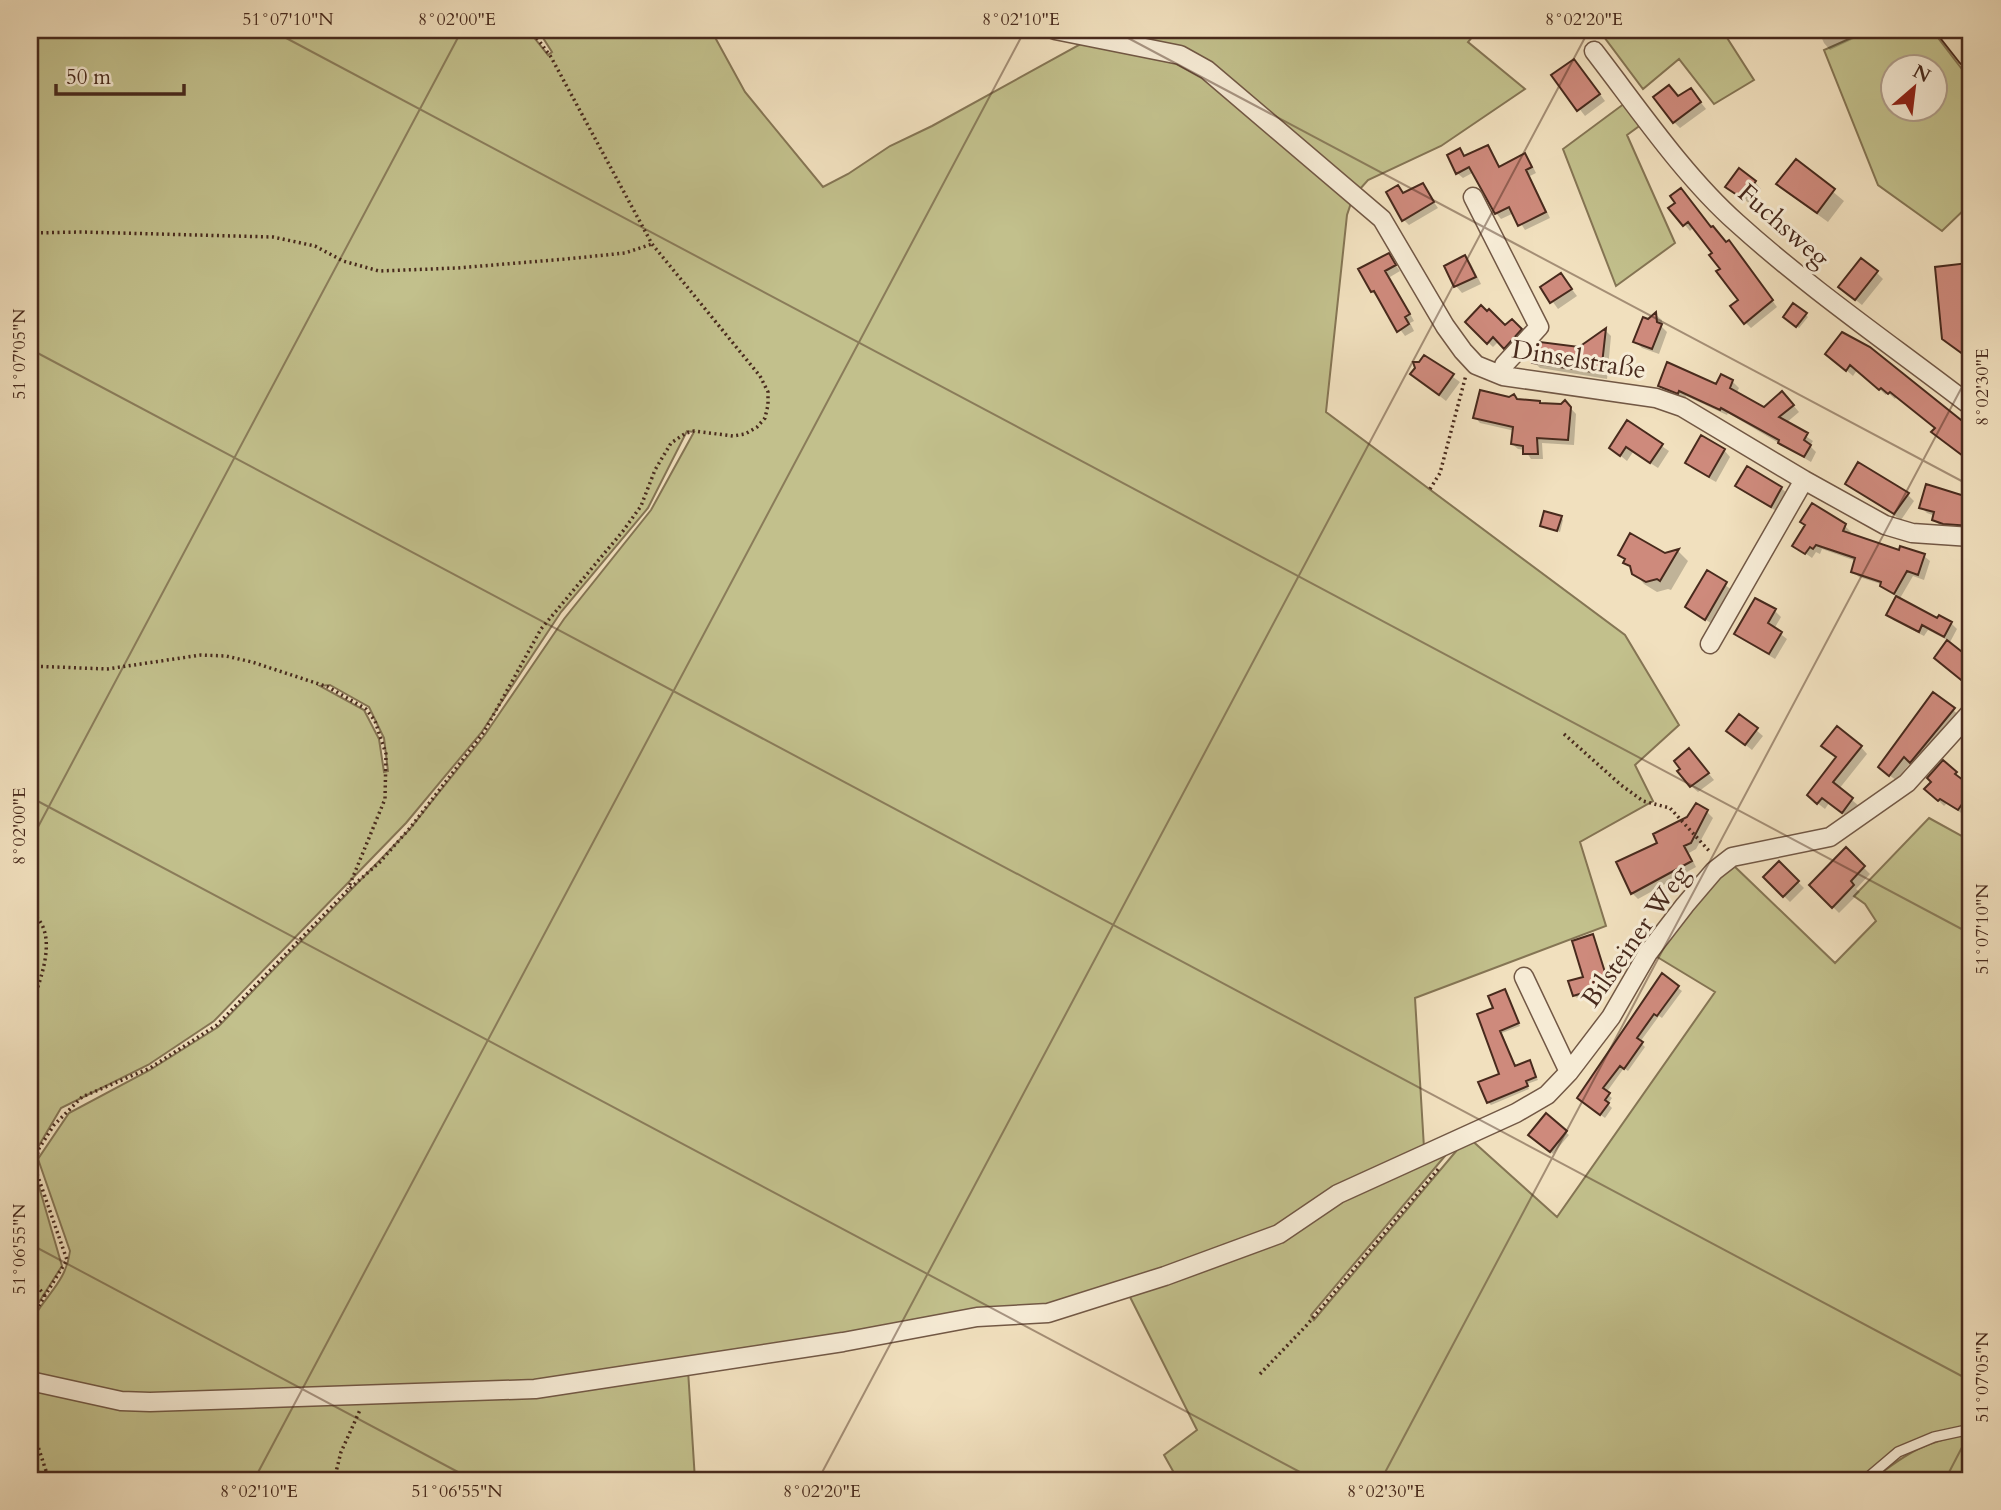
<svg xmlns="http://www.w3.org/2000/svg" width="2001" height="1510" font-family="Cardo,serif">
	<style>
		.green { fill: #c2c08c; stroke: #857554; stroke-width: 2; fill-rule: evenodd }
		.shadow { fill: #0003 }
		.building { fill: #ce8a7c; stroke: #482a1d; stroke-width: 2 }
		.lines { fill: none; stroke-linecap: round; stroke-linejoin: round }
		.lane-casing { stroke: #725845; stroke-width: 12 }
		.street-casing { stroke: #725845; stroke-width: 21 }
		.primary-casing { stroke: #482a1d; stroke-width: 32 }
		.path { stroke: #482a1d; stroke-width: 3.5; stroke-dasharray: 2 3.5; stroke-linecap: butt }
		.lane { stroke: #f6ebd5; stroke-width: 9 }
		.street { stroke: #f6ebd5; stroke-width: 18 }
		.primary { stroke: #f1e0be; stroke-width: 28 }
		.ticks { fill: none; stroke: #482a1d; stroke-width: 2; stroke-opacity: 0.45 }
		.labels { text-anchor: middle; stroke-width: 6; stroke-linejoin: round; paint-order: stroke }
		.street-label { font-size: 26px; fill: #482a1d; stroke: #f6ebd5 }
		.neatline { fill: none; stroke: #482a1d; stroke-width: 2.5 }
		.ticks-label { font-size: 18px; text-anchor: middle; fill: #482a1d }
	</style>
	<rect width="100%" height="100%" fill="#f1e0be"/>
	<filter id="stains"><feTurbulence type="fractalNoise" baseFrequency=".00286" numOctaves="4"/><feColorMatrix values="0 0 0 0 .2 0 0 0 0 .09 0 0 0 0 .02 0 0 0 .5 -.17"/></filter>
	<radialGradient id="worn" r=".72"><stop offset=".6" stop-color="#630" stop-opacity="0"/><stop offset="1" stop-color="#630" stop-opacity=".3"/></radialGradient>
	<!-- green -->
	<path class="green" d="M30 30H528L548 55 552 52 538 30H711L745 92 823 187 848 174 890 146 932 126 1086 41 1186 63 1351 203 1347 215 1326 412 1625 635 1679 725 1635 765 1653 801 1580 842 1606 926 1415 998 1424 1148 1281 1229 1040 1312 536 1386 145 1402 30 1377C30 1364 26 1333 31 1322 45 1295 66 1283 70 1251L38 1159 69 1113 150 1070 218 1027 409 830 484 736 564 619 651 510 694 432 687 431 648 508 561 612 481 733 406 823 214 1021 148 1065 61 1108 31 1159 62 1266 30 1316V1015L32 1011 30 1010ZM330 685 369 707 384 738 388 771 384 772 379 739 364 710 320 686Z
		M1082 30H1478L1468 42 1525 89 1441 146 1368 180 1359 190 1206 62Z
		M1595 30H1722L1754 80 1714 104 1679 59 1643 89 1604 37Z
		M1869 30H1932L1971 81V203L1942 231 1878 185 1824 50ZM1892 66H1934V108H1892Z
		M1625 103 1642 124 1627 135 1675 243 1616 286 1563 149Z
		M1929 818 1971 841V1425L1895 1451 1861 1480H1178L1164 1455 1197 1430 1127 1291 1288 1235 1340 1198 1450 1150 1311 1315 1314 1320 1468 1137 1557 1217 1715 992 1654 955 1690 906 1733 865 1835 963 1876 921 1865 904 1854 896Z
		M688 1370 695 1480H30V1386L145 1410Z
		M1971 1433V1480H1872C1909 1451 1925 1442 1971 1433Z"/>
	<!-- shadow -->
	<path class="shadow" d="M1163 30H1183L1171 38Z
		M1818 30H1862L1864 34 1830 50 1824 43Z
		M1580 67 1605 101 1585 116 1554 76Z
		M1691 90 1706 109 1680 128 1674 122 1678 97Z
		M1487 147 1501 168 1524 156 1530 161 1536 173 1530 176 1550 218 1525 230 1514 213 1501 219 1496 213 1474 172 1463 178 1457 173 1460 151 1465 156Z
		M1796 161 1844 201 1828 222 1789 194 1779 184Z
		M1755 182 1761 189 1750 204 1728 187Z
		M1422 185 1438 208 1409 225 1404 220 1398 187 1404 194Z
		M1671 208 1712 229 1734 248 1777 307 1751 328 1745 322 1740 300 1714 253 1694 227 1690 231Z
		M1388 255 1400 271 1390 277 1414 321 1410 323 1414 331 1405 336 1372 291Z
		M1465 257 1471 264 1481 284 1462 293 1456 286 1446 267Z
		M1968 265 1971 269V362L1944 338Z
		M1876 272 1883 279 1862 305 1847 293Z
		M1561 275 1577 296 1558 309 1542 287Z
		M1805 314 1808 317 1799 328 1788 320Z
		M1656 315 1662 320V327L1667 332 1659 354 1642 348 1635 341 1649 321Z
		M1512 321 1526 335 1510 352 1499 341 1493 347 1467 322 1505 328Z
		M1606 331 1611 336 1607 379 1540 368 1534 362 1580 349Z
		M1828 354 1936 402 1971 431V462L1940 438 1937 428 1897 396 1895 399 1887 392 1886 395 1857 370 1853 376Z
		M1425 357 1460 382 1446 401 1412 374Z
		M1732 381 1739 388 1736 394 1765 409 1788 399 1799 412 1786 423 1813 441 1810 446 1816 452 1811 462 1728 413 1727 415 1686 396 1685 399 1666 392 1660 386H1717Z
		M1519 401 1561 406 1565 402 1576 414 1574 445 1542 443 1543 459H1531L1525 450 1518 449 1512 444 1515 431 1480 423 1475 417Z
		M1628 423 1669 451 1658 468 1633 452 1627 461 1611 448Z
		M1724 450 1730 457 1716 482 1693 469 1687 463Z
		M1848 483 1908 495 1914 501 1901 520Z
		M1738 485 1781 488 1788 494 1778 512 1744 492Z
		M1927 487 1971 500V529H1951L1940 526 1934 519 1935 516 1927 513 1921 507Z
		M1812 506 1845 526 1851 532 1849 535 1900 552 1924 556 1930 561 1924 580 1913 576 1899 600 1938 620 1951 623 1957 629 1949 644 1971 662V687L1936 657 1949 641 1928 630 1924 636 1893 620 1888 614 1897 597 1881 584 1859 577 1853 571 1856 561 1822 549 1820 554 1816 552 1812 558 1794 545 1806 526Z
		M1561 517 1563 520 1560 532 1542 525Z
		M1678 551 1688 561 1671 590 1668 589 1657 592 1644 584 1620 555 1665 554Z
		M1708 573 1732 590 1712 624 1687 607Z
		M1775 611 1781 617 1774 629 1787 639 1775 659 1743 640 1737 634Z
		M1934 694 1960 716 1917 767 1911 762 1896 780 1886 773Z
		M1756 730 1763 736 1752 750 1728 731Z
		M1861 747 1867 754 1839 789 1859 806 1849 818 1829 803 1825 809 1816 802 1837 758Z
		M1695 757 1714 780 1698 792 1691 786Z
		M1956 773 1960 780 1971 788V805L1964 815 1947 803 1944 806 1927 789Z
		M1707 812 1713 818 1696 849 1689 853 1696 867 1638 899 1632 893 1659 844Z
		M1846 850 1870 874 1856 889 1860 892 1839 913 1811 885Z
		M1779 863 1804 888 1790 902 1765 877Z
		M1593 936 1610 987 1577 998 1574 995 1585 978Z
		M1662 976 1682 991 1662 1018 1659 1016 1640 1042 1645 1047 1628 1071 1624 1068 1606 1093 1612 1098 1608 1104 1612 1108 1605 1118 1583 1102Z
		M1505 991 1520 1026 1502 1033 1516 1068 1529 1062 1538 1080 1527 1084 1529 1089 1491 1105 1488 1102 1501 1075 1495 1009Z
		M1547 1116 1569 1135 1553 1154 1531 1135Z"/>
	<!-- building -->
	<path class="building" d="M1574 59 1600 94 1577 111 1551 75Z
		M1669 85 1678 96 1691 88 1701 102 1673 123 1653 97Z
		M1488 145 1499 167 1525 153 1532 167 1526 170 1546 212 1518 226 1509 207 1495 214 1469 167 1456 174 1447 155 1460 148 1464 156Z
		M1796 159 1835 189 1817 213 1776 184Z
		M1739 168 1756 181 1743 199 1725 187Z
		M1423 183 1434 202 1402 221 1386 192 1398 185 1403 193Z
		M1681 188 1711 227 1713 226 1726 242 1729 240 1773 300 1744 324 1730 306 1738 300 1716 271 1720 269 1709 255 1712 253 1688 222 1683 226 1668 208 1675 203 1670 196Z
		M1389 253 1396 265 1385 271 1410 314 1405 317 1409 324 1397 332 1374 291 1371 292 1358 269Z
		M1465 255 1476 277 1454 287 1444 266Z
		M1861 258 1878 271 1855 300 1838 287Z
		M1968 263 1971 288V360L1942 339 1935 267Z
		M1561 273 1572 289 1550 303 1540 287Z
		M1793 303 1807 313 1796 327 1783 317Z
		M1481 305 1487 311 1489 309 1505 325 1512 319 1522 329 1504 349 1493 337 1487 344 1465 322Z
		M1656 312 1657 322 1662 324 1652 349 1633 342 1643 317 1648 319Z
		M1606 328 1601 373 1532 363 1533 350 1540 342 1579 347Z
		M1842 332 1870 347 1971 428V462L1931 432 1935 428 1890 392 1888 394 1881 388 1879 390 1850 365 1846 371 1825 354Z
		M1424 355 1454 374 1439 395 1410 374 1415 368 1413 362H1419Z
		M1667 362 1716 384 1721 374 1733 380 1730 388 1764 407 1782 391 1794 405 1779 417 1808 433 1804 440 1811 445 1804 457 1778 443 1779 440 1721 408 1720 410 1679 391 1678 394 1658 386Z
		M1480 390 1509 397 1514 394 1517 399 1540 401V403L1561 404 1565 400 1571 407 1568 440 1537 438 1538 454H1523V446L1511 444 1513 427 1473 418Z
		M1627 420 1663 444 1650 463 1626 447 1620 456 1609 448Z
		M1701 435 1725 449 1709 477 1685 463Z
		M1858 462 1909 493 1894 514 1845 484Z
		M1747 466 1782 487 1771 507 1735 486Z
		M1926 484 1971 498V526L1943 524 1932 520 1934 512 1919 508Z
		M1812 503 1846 524 1843 531 1899 550 1900 546 1925 554 1918 575 1907 571 1894 594 1880 586 1881 582 1851 572 1855 558 1816 545 1813 549 1810 547 1805 554 1792 546 1805 525 1800 522Z
		M1544 511 1562 516 1557 531 1540 526Z
		M1630 533 1665 553 1679 549 1660 581 1657 579 1646 582 1632 574 1630 566 1623 563 1625 559 1618 555Z
		M1707 570 1727 582 1705 620 1685 607Z
		M1896 596 1937 618 1939 615 1952 622 1944 637 1922 625 1919 632 1886 615Z
		M1755 598 1776 609 1768 623 1782 632 1769 654 1734 634Z
		M1947 640 1971 659V688L1934 658Z
		M1933 692 1955 708 1910 763 1904 757 1889 776 1878 767Z
		M1739 714 1758 728 1745 745 1726 731Z
		M1837 726 1862 746 1833 782 1853 798 1842 813 1822 798 1817 804 1807 795 1836 757 1821 746Z
		M1689 748 1709 773 1690 787 1677 771 1680 769 1674 761Z
		M1943 760 1957 772 1955 774 1971 786V791L1958 810 1940 799 1938 801 1924 789 1931 782 1927 778Z
		M1696 803 1708 810 1691 843 1684 846 1692 861 1631 894 1616 862 1657 843 1653 834 1687 817Z
		M1846 847 1865 866 1851 881 1854 885 1832 908 1809 885Z
		M1779 861 1799 881 1783 897 1763 877Z
		M1593 934 1609 985 1573 996 1568 981 1583 977 1572 941Z
		M1662 973 1679 986 1657 1016 1654 1014 1637 1038 1643 1042 1624 1069 1620 1066 1603 1088 1610 1093 1605 1100 1609 1103 1600 1115 1577 1098Z
		M1505 989 1519 1023 1500 1031 1515 1066 1530 1060 1536 1077 1526 1081 1528 1086 1487 1103 1478 1082 1499 1074 1477 1014 1493 1008 1488 996Z
		M1546 1113 1567 1131 1550 1152 1528 1135Z"/>
	<g class="lines">
		<defs>
			<path id="lane" d="M1865 1480 1898 1452 1934 1437 1971 1429"/>
			<path id="street" d="M1055 30 1180 55 1207 70 1382 219 1445 326 1463 351 1476 365 1503 376 1656 398 1682 407 1804 480 1885 525 1912 533 1971 537
				M1594 51C1638 108 1684 176 1737 223 1810 289 1893 346 1971 406
				M1473 197 1539 327 1504 365 1503 376
				M1710 644 1804 480
				M1524 977 1569 1072
				M30 1381 121 1401 150 1402 535 1389 843 1342 977 1317 1048 1313 1165 1276 1279 1234 1338 1194 1516 1113 1547 1095 1569 1072 1611 1017 1648 953 1685 905 1714 871 1732 857 1830 837 1907 783 1971 712"/>
			<path id="primary" d="M1953 30 1971 53"/>
		</defs>
		<!-- lane casing -->
		<use href="#lane" class="lane-casing"/>
		<!-- street casing -->
		<use href="#street" class="street-casing"/>
		<!-- primary casing -->
		<use href="#primary" class="primary-casing"/>
		<!-- path -->
		<path class="path" d="M30 233 81 232 273 237 315 246 343 261 379 271 457 268 566 259 625 253 652 244
			M1430 489 1440 473 1466 375
			M30 666 107 669 201 655 226 656 252 662 328 687 366 709 375 721 386 754 385 799 348 889
			M1564 734 1621 785 1643 801 1670 808 1711 853
			M30 908C34 914 40 920 43 927 53 951 38 986 30 1009
			M30 1277 45 1296
			M30 1320 67 1260 36 1171 38 1150 54 1125 82 1097 150 1068 217 1025 348 890 380 862 410 828 484 732 541 629 623 531 641 506 655 470 671 443 686 433 694 431 733 436 745 434 757 427 765 418 768 405V392L760 376 652 244 551 57 531 30
			M1260 1374 1306 1326 1440 1167
			M30 1422 49 1480
			M334 1480 341 1452 360 1410"/>
		<!-- lane -->
		<use href="#lane" class="lane"/>
		<!-- street -->
		<use href="#street" class="street"/>
		<!-- primary -->
		<use href="#primary" class="primary"/>
	</g>
	<!-- ticks -->
	<path class="ticks" d="M271 30 1971 934M1113 30 1971 486M1955 30 1971 38M30 349 1971 1381M30 797 1315 1480M30 842 462 30M30 1244 473 1480M254 1480 1025 30M818 1480 1589 30M1381 1480 1971 370M1945 1480 1971 1430"/>
	<g class="labels">
		<!-- street labels -->
		<g class="street-label">
			<text transform="translate(1784 225) rotate(41)" y="9">Fuchsweg</text>
			<text transform="translate(1579 359) rotate(9)" y="9">Dinselstraße</text>
			<text transform="translate(1635 936) rotate(-55)" y="9">Bilsteiner Weg</text>
		</g>
	</g>
	<!-- margin -->
	<rect width="2001" height="1510" fill="none" stroke="#f1e0be" stroke-width="77"/>
	<!-- north arrow -->
	<g transform="translate(1914 88) rotate(28)"><circle r="33" fill="#f6ebd5" stroke="#b09e8b" stroke-width="2"/>
	<path d="M0-5L12 26L0 18L-12 26Z" fill="#8f2418"/>
	<text y="-10" font-size="19" font-weight="bold" text-anchor="middle" fill="#482a1d">N</text>
	</g>
	<!-- scale -->
	<path d="M56 84v10h128v-10" fill="none" stroke="#482a1d" stroke-width="3.5"/>
	<text x="66" y="84" font-size="21" fill="#482a1d" stroke="#f6ebd5" stroke-width="5" paint-order="stroke">50 m</text>
	<rect x="38" y="38" width="1924" height="1434" class="neatline"/>
	<g class="ticks-label">
		<text x="288" y="25">51°07'10"N</text>
		<text x="457" y="25">8°02'00"E</text>
		<text x="1021" y="25">8°02'10"E</text>
		<text x="1584" y="25">8°02'20"E</text>
		<text transform="translate(19 354) rotate(-90)" y="6">51°07'05"N</text>
		<text transform="translate(1982 387) rotate(-90)" y="6">8°02'30"E</text>
		<text transform="translate(19 826) rotate(-90)" y="6">8°02'00"E</text>
		<text transform="translate(1982 929) rotate(-90)" y="6">51°07'10"N</text>
		<text transform="translate(19 1249) rotate(-90)" y="6">51°06'55"N</text>
		<text transform="translate(1982 1377) rotate(-90)" y="6">51°07'05"N</text>
		<text x="259" y="1497">8°02'10"E</text>
		<text x="457" y="1497">51°06'55"N</text>
		<text x="822" y="1497">8°02'20"E</text>
		<text x="1386" y="1497">8°02'30"E</text>
	</g>
	<rect width="100%" height="100%" filter="url(#stains)"/>
	<rect width="100%" height="100%" fill="url(#worn)"/>
</svg>
